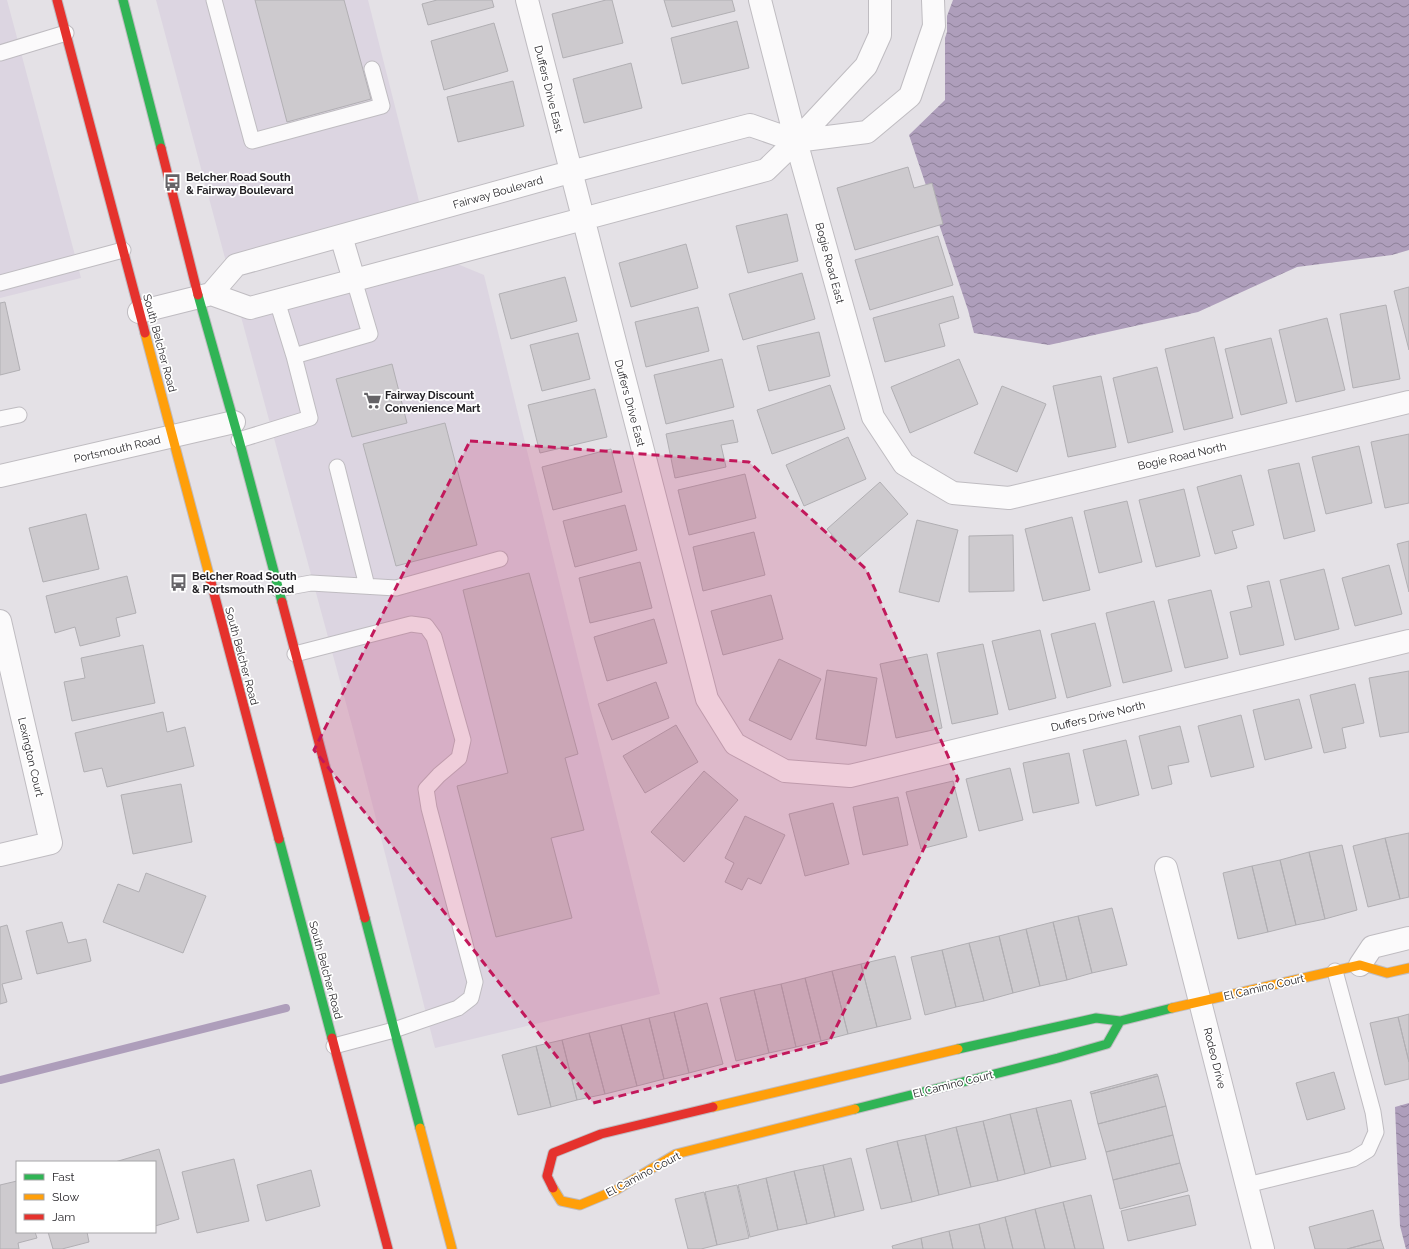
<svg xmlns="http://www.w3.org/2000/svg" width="1409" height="1249" font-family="Raleway,sans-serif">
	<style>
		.built { fill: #dcd5e1 }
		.water { fill: url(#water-waves) }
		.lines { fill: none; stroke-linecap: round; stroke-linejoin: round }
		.stream { stroke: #ae9ebb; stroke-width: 8 }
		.building { fill: #cdcace; stroke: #b1afb3 }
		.lane-casing { stroke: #bfbcc1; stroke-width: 17 }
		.street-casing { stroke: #bfbcc1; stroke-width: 24 }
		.fast-casing { stroke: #bfbcc1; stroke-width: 11 }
		.slow-casing { stroke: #bfbcc1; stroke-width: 11 }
		.jam-casing { stroke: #bfbcc1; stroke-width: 11 }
		.lane { stroke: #fbfafb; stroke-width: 15 }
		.street { stroke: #fbfafb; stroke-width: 22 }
		.fast { stroke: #30b455; stroke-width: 9 }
		.slow { stroke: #ff9f0a; stroke-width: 9 }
		.jam { stroke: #e5322d; stroke-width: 9 }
		.marked { fill: #c2185b; fill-opacity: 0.2; stroke: #c2185b; stroke-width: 3; stroke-dasharray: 8 5; stroke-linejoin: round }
		.labels { text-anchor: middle; stroke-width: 3.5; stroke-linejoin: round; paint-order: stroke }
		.street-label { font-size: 11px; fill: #211f23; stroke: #fff }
		.poi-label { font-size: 11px; font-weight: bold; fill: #211f23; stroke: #fff; text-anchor: start }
	</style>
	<defs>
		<pattern id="water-waves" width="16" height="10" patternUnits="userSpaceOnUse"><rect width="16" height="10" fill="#ae9ebb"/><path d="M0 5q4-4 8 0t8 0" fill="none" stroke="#8d8098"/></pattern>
	</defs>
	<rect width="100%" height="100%" fill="#e4e1e6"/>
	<!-- built -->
	<path class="built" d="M0 0H7L81 278 0 298Z
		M156 0H368L424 221 229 273Z
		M433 254 484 275 660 994 435 1048 353 729 237 302Z"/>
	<!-- water -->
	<path class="water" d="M953 0H1409V250L1392 255 1297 267 1198 312 1049 345 974 333 968 310 909 135 945 100V38L947 32V16Z
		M1409 1103V1249H1406L1400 1226 1395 1107Z"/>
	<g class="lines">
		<!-- stream -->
		<path class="stream" d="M0 1080 286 1008"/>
	</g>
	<!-- building -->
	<path class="building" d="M255 0H344L371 99 287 122Z
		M437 0H492L494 7 428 25 422 4Z
		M606 0H612L623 43 563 58 552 14Z
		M664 0H732L735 11 672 27Z
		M737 21 749 68 682 84 671 38Z
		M494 23 508 71 444 90 431 41Z
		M631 63 642 108 584 123 573 79Z
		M513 81 524 126 458 142 447 97Z
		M908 167 914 188 932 183 943 224 855 250 837 188Z
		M787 214 798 261 748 273 736 226Z
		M938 236 953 285 870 310 855 260Z
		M686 244 698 288 631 307 619 263Z
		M802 273 815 319 743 340 729 294Z
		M565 277 577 321 511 339 499 294Z
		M1409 287V350L1394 291Z
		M953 296 959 318 939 324 945 346 885 362 873 318Z
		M5 302 20 370 0 375V303Z
		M1386 305 1400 379 1353 388 1340 314Z
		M698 307 709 351 646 367 635 322Z
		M1327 318 1345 390 1296 402 1279 330Z
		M819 332 830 376 769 391 757 346Z
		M578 333 590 379 542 391 530 345Z
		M1214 337 1233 418 1184 430 1165 349Z
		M1271 338 1287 403 1241 415 1225 349Z
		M722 359 734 407 666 424 654 375Z
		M959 359 978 404 910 433 891 387Z
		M392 364 407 423 352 437 336 379Z
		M1157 367 1173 432 1128 443 1113 378Z
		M1101 376 1116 447 1068 457 1053 386Z
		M830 385 845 429 772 454 757 410Z
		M1002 386 1046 404 1017 472 974 453Z
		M595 389 607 437 540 453 528 405Z
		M733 420 738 442 721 445 726 467 675 478 666 434Z
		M445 423 477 545 396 566 363 444Z
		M1409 434V503L1385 508 1371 442Z
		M848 437 866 479 804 506 786 465Z
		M1359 446 1372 503 1326 514 1312 457Z
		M611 449 622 492 553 510 542 467Z
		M1299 463 1315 531 1284 539 1268 470Z
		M745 474 756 518 689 535 678 490Z
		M1241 475 1254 525 1232 531 1237 548 1215 554 1197 487Z
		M880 482 908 514 855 561 827 529Z
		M1184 489 1200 556 1156 567 1139 500Z
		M1127 501 1142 562 1099 573 1084 511Z
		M625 505 637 550 575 567 563 521Z
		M86 514 99 569 43 582 29 528Z
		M1072 517 1090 590 1043 601 1025 529Z
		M917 520 958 530 939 602 899 592Z
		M754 532 765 575 703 591 693 547Z
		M1013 535 1014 591 969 592V536Z
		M1409 541V592L1397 544Z
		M640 562 652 608 590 623 579 578Z
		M1389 565 1402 614 1355 626 1342 578Z
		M1324 569 1339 629 1295 640 1280 580Z
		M529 573 578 754 565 758 584 830 551 838 572 918 496 937 457 786 508 773 463 590Z
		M127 576 136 613 116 618 120 636 80 646 75 627 55 633 46 596Z
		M1269 581 1284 645 1240 655 1230 612 1252 607 1247 586Z
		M1211 590 1228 658 1185 668 1168 600Z
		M771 595 783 639 723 655 711 611Z
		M1154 601 1172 671 1123 683 1106 613Z
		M654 619 667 663 607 681 594 637Z
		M1095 623 1111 686 1067 698 1051 634Z
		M1040 630 1056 698 1009 710 992 641Z
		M983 644 998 714 952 724 937 653Z
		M143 645 155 703 72 721 64 682 85 678 81 658Z
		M927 654 942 728 896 738 880 664Z
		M779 659 821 679 791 740 749 720Z
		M827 670 877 678 866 746 816 739Z
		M1409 671V732L1380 737 1369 678Z
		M656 682 669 718 612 740 598 704Z
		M1355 684 1364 723 1342 728 1346 748 1324 753 1310 695Z
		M1299 699 1312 748 1265 760 1253 710Z
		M163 712 167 732 185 727 194 766 107 787 102 768 84 772 75 733Z
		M1241 715 1254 767 1211 777 1198 726Z
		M676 725 698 762 645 793 623 756Z
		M1180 726 1189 762 1168 766 1172 784 1152 789 1139 736Z
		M1126 740 1139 795 1096 806 1083 750Z
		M1069 753 1079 803 1033 813 1023 763Z
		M1010 768 1023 820 979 831 966 779Z
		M704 771 738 800 684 862 651 832Z
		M953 781 967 837 921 849 906 792Z
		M181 784 192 842 133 854 121 795Z
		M898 797 908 845 863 855 853 807Z
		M833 803 849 864 805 876 789 814Z
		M745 816 785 835 761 884 748 878 742 890 725 882 734 863 725 858Z
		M1409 833V897L1400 899 1385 838Z
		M1385 838 1400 899 1368 907 1353 846Z
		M1342 845 1357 910 1325 919 1309 852Z
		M1309 852 1325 919 1296 925 1280 860Z
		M1280 860 1296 925 1268 932 1252 866Z
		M1252 866 1268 932 1238 939 1223 873Z
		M146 873 206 896 183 953 103 922 118 884 139 892Z
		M1112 908 1127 965 1092 973 1078 916Z
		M1078 916 1092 973 1067 980 1053 922Z
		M62 922 68 943 86 939 91 961 37 974 26 931Z
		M1053 922 1067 980 1040 986 1026 929Z
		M7 925 22 979 2 984 7 1002 0 1004V927Z
		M1026 929 1040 986 1013 993 999 936Z
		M999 936 1013 993 984 1001 969 943Z
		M969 943 984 1001 956 1007 942 950Z
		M942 950 956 1007 925 1015 911 957Z
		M895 956 911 1019 877 1027 861 964Z
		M861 964 877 1027 848 1034 832 971Z
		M832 971 848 1034 821 1041 805 978Z
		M805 978 821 1041 796 1047 781 984Z
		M781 984 796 1047 769 1053 754 990Z
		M754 990 769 1053 736 1061 720 998Z
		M707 1003 723 1064 689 1073 674 1012Z
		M674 1012 689 1073 664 1079 649 1018Z
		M1409 1014V1062L1398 1017Z
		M1398 1017 1409 1062V1079L1385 1085 1370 1023Z
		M649 1018 664 1079 637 1086 621 1025Z
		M621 1025 637 1086 605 1094 589 1033Z
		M589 1033 605 1094 577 1100 562 1040Z
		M562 1040 577 1100 551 1107 536 1046Z
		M536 1046 551 1107 518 1115 502 1055Z
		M1334 1072 1345 1109 1307 1120 1296 1083Z
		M1157 1074 1158 1076 1091 1094 1090 1092Z
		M1158 1076 1166 1106 1098 1124 1091 1094Z
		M1071 1100 1086 1159 1051 1167 1036 1108Z
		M1166 1106 1173 1135 1106 1152 1098 1124Z
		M1036 1108 1051 1167 1025 1174 1010 1114Z
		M1010 1114 1025 1174 998 1181 983 1121Z
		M983 1121 998 1181 971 1187 956 1127Z
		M956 1127 971 1187 939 1195 925 1135Z
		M925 1135 939 1195 912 1202 897 1141Z
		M1173 1135 1180 1163 1113 1180 1106 1152Z
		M897 1141 912 1202 881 1209 866 1149Z
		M159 1149 179 1219 155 1226V1162H115Z
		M851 1158 864 1210 835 1217 823 1165Z
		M234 1159 249 1221 197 1233 182 1172Z
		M1180 1163 1188 1191 1120 1209 1113 1180Z
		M823 1165 835 1217 807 1224 794 1171Z
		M311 1170 320 1206 266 1221 257 1185Z
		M794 1171 807 1224 778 1230 766 1178Z
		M766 1178 778 1230 750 1237 738 1185Z
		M17 1181V1232H35L37 1238 18 1243 19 1249H0V1185Z
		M737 1185 749 1238 717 1245 705 1192Z
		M704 1192 717 1245 701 1249H688L675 1199Z
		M1091 1195 1104 1249H1075L1063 1202Z
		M1189 1195 1196 1225 1128 1241 1121 1211Z
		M1063 1202 1075 1249H1045L1035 1209Z
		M1035 1209 1045 1249H1013L1005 1217Z
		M1373 1210 1381 1240 1347 1249H1315L1309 1227Z
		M1005 1217 1013 1249H985L979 1224Z
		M979 1224 985 1249H953L949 1231Z
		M949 1231 953 1249H923L921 1238Z
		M48 1232H87L89 1242 62 1249H53Z
		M921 1238 923 1249H893L892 1246Z
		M1381 1240 1384 1249H1347Z"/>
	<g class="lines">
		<defs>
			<path id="lane" d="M214 0 252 141 382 106 372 69
				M0 53 66 33
				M0 283 123 250
				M277 301 294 356 370 334 354 280
				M0 419 19 415
				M239 440 310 418 294 356
				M337 467 367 586
				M278 589 311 583 396 588 500 559
				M295 654 411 624 426 626 434 637 463 740 459 758 439 775 426 789 429 808 475 982 471 998 458 1008 394 1030 334 1046
				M1247 1185 1353 1159 1368 1150 1376 1132 1373 1112 1335 971"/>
			<path id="street" d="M527 0 707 699 735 744 785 771 850 776 1409 641
				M760 0 796 141 873 417 904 464 953 493 1009 498 1409 402
				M341 236 354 280
				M211 294 236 265 570 172 750 125 796 141 867 132 910 96 934 26 933 0
				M139 312 211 294 250 308 766 170 796 141 866 66 880 35V0
				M0 476 234 422
				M0 621 51 843 0 855
				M1166 868 1263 1249
				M1360 965 1372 947 1409 938"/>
			<path id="fast" d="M123 0 161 148
				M198 295 239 440 282 602
				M279 839 332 1038
				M365 918 420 1128
				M958 1049 1096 1018 1120 1021 1172 1008
				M855 1109 1058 1058 1107 1044 1120 1021"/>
			<path id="slow" d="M145 333 211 582
				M1172 1008 1360 965 1387 973 1409 968
				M713 1107 958 1049
				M420 1128 452 1249
				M553 1188 561 1201 580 1205 616 1190 676 1154 855 1109"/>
			<path id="jam" d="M57 0 145 333
				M161 148 198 295
				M211 582 279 839
				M282 602 365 918
				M332 1038 388 1249
				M553 1188 547 1176 553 1153 601 1134 713 1107"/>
		</defs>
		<!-- lane casing -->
		<use href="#lane" class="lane-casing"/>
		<!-- street casing -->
		<use href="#street" class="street-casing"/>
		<!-- fast casing -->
		<use href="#fast" class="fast-casing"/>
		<!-- slow casing -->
		<use href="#slow" class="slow-casing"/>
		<!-- jam casing -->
		<use href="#jam" class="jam-casing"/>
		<!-- lane -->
		<use href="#lane" class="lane"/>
		<!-- street -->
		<use href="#street" class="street"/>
		<!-- fast -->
		<use href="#fast" class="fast"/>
		<!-- slow -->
		<use href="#slow" class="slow"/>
		<!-- jam -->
		<use href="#jam" class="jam"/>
	</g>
	<!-- marked area -->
	<path class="marked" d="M470 441 749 462 866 569 958 779 829 1042 593 1103 405 862 314 750Z"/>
	<!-- icons -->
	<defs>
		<symbol id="bus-bare" viewBox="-9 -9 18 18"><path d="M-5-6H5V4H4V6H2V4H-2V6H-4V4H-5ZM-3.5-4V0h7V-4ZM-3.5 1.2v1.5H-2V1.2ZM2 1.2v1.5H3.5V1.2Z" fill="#656367" stroke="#fff" stroke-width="2.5" paint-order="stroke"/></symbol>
		<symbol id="supermarket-bare" viewBox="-9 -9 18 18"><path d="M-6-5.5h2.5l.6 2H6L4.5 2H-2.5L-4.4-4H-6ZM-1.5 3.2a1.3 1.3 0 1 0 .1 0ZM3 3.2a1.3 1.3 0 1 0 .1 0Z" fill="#656367" stroke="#fff" stroke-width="2.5" paint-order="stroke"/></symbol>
	</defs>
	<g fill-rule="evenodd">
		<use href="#bus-bare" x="160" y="170" width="25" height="25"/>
		<use href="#supermarket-bare" x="360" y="388" width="25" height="25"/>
		<use href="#bus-bare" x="166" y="570" width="25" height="25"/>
	</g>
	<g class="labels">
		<!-- street labels -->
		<g class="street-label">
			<text transform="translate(549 89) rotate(76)" y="4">Duffers Drive East</text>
			<text transform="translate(498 192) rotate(-16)" y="4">Fairway Boulevard</text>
			<text transform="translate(830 263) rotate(75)" y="4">Bogie Road East</text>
			<text transform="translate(160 343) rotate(75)" y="4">South Belcher Road</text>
			<text transform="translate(630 403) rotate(75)" y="4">Duffers Drive East</text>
			<text transform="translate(117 449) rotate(-13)" y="4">Portsmouth Road</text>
			<text transform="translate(1182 456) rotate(-13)" y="4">Bogie Road North</text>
			<text transform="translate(242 656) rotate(75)" y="4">South Belcher Road</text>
			<text transform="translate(1098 716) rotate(-14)" y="4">Duffers Drive North</text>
			<text transform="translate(31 757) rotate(77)" y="4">Lexington Court</text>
			<text transform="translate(326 970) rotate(75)" y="4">South Belcher Road</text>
			<text transform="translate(1264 987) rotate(-13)" y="4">El Camino Court</text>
			<text transform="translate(1215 1058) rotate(76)" y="4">Rodeo Drive</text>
			<text transform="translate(953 1084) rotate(-14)" y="4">El Camino Court</text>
			<text transform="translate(643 1174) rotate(-28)" y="4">El Camino Court</text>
		</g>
		<!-- poi labels -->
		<g class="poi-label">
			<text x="186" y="181">Belcher Road South<tspan x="186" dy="13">&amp; Fairway Boulevard</tspan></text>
			<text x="385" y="399">Fairway Discount<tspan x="385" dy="13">Convenience Mart</tspan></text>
			<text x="192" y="580">Belcher Road South<tspan x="192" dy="13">&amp; Portsmouth Road</tspan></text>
		</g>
	</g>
	<!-- legend -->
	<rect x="16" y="1161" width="140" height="72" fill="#ffffff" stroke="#a6a5a7"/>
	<rect x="24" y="1174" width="20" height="6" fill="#30b455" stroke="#a6a5a7"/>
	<text x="52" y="1181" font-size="12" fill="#211f23">Fast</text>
	<rect x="24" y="1194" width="20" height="6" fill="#ff9f0a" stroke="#a6a5a7"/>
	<text x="52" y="1201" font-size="12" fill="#211f23">Slow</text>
	<rect x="24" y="1214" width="20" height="6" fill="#e5322d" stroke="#a6a5a7"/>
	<text x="52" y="1221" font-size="12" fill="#211f23">Jam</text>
</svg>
